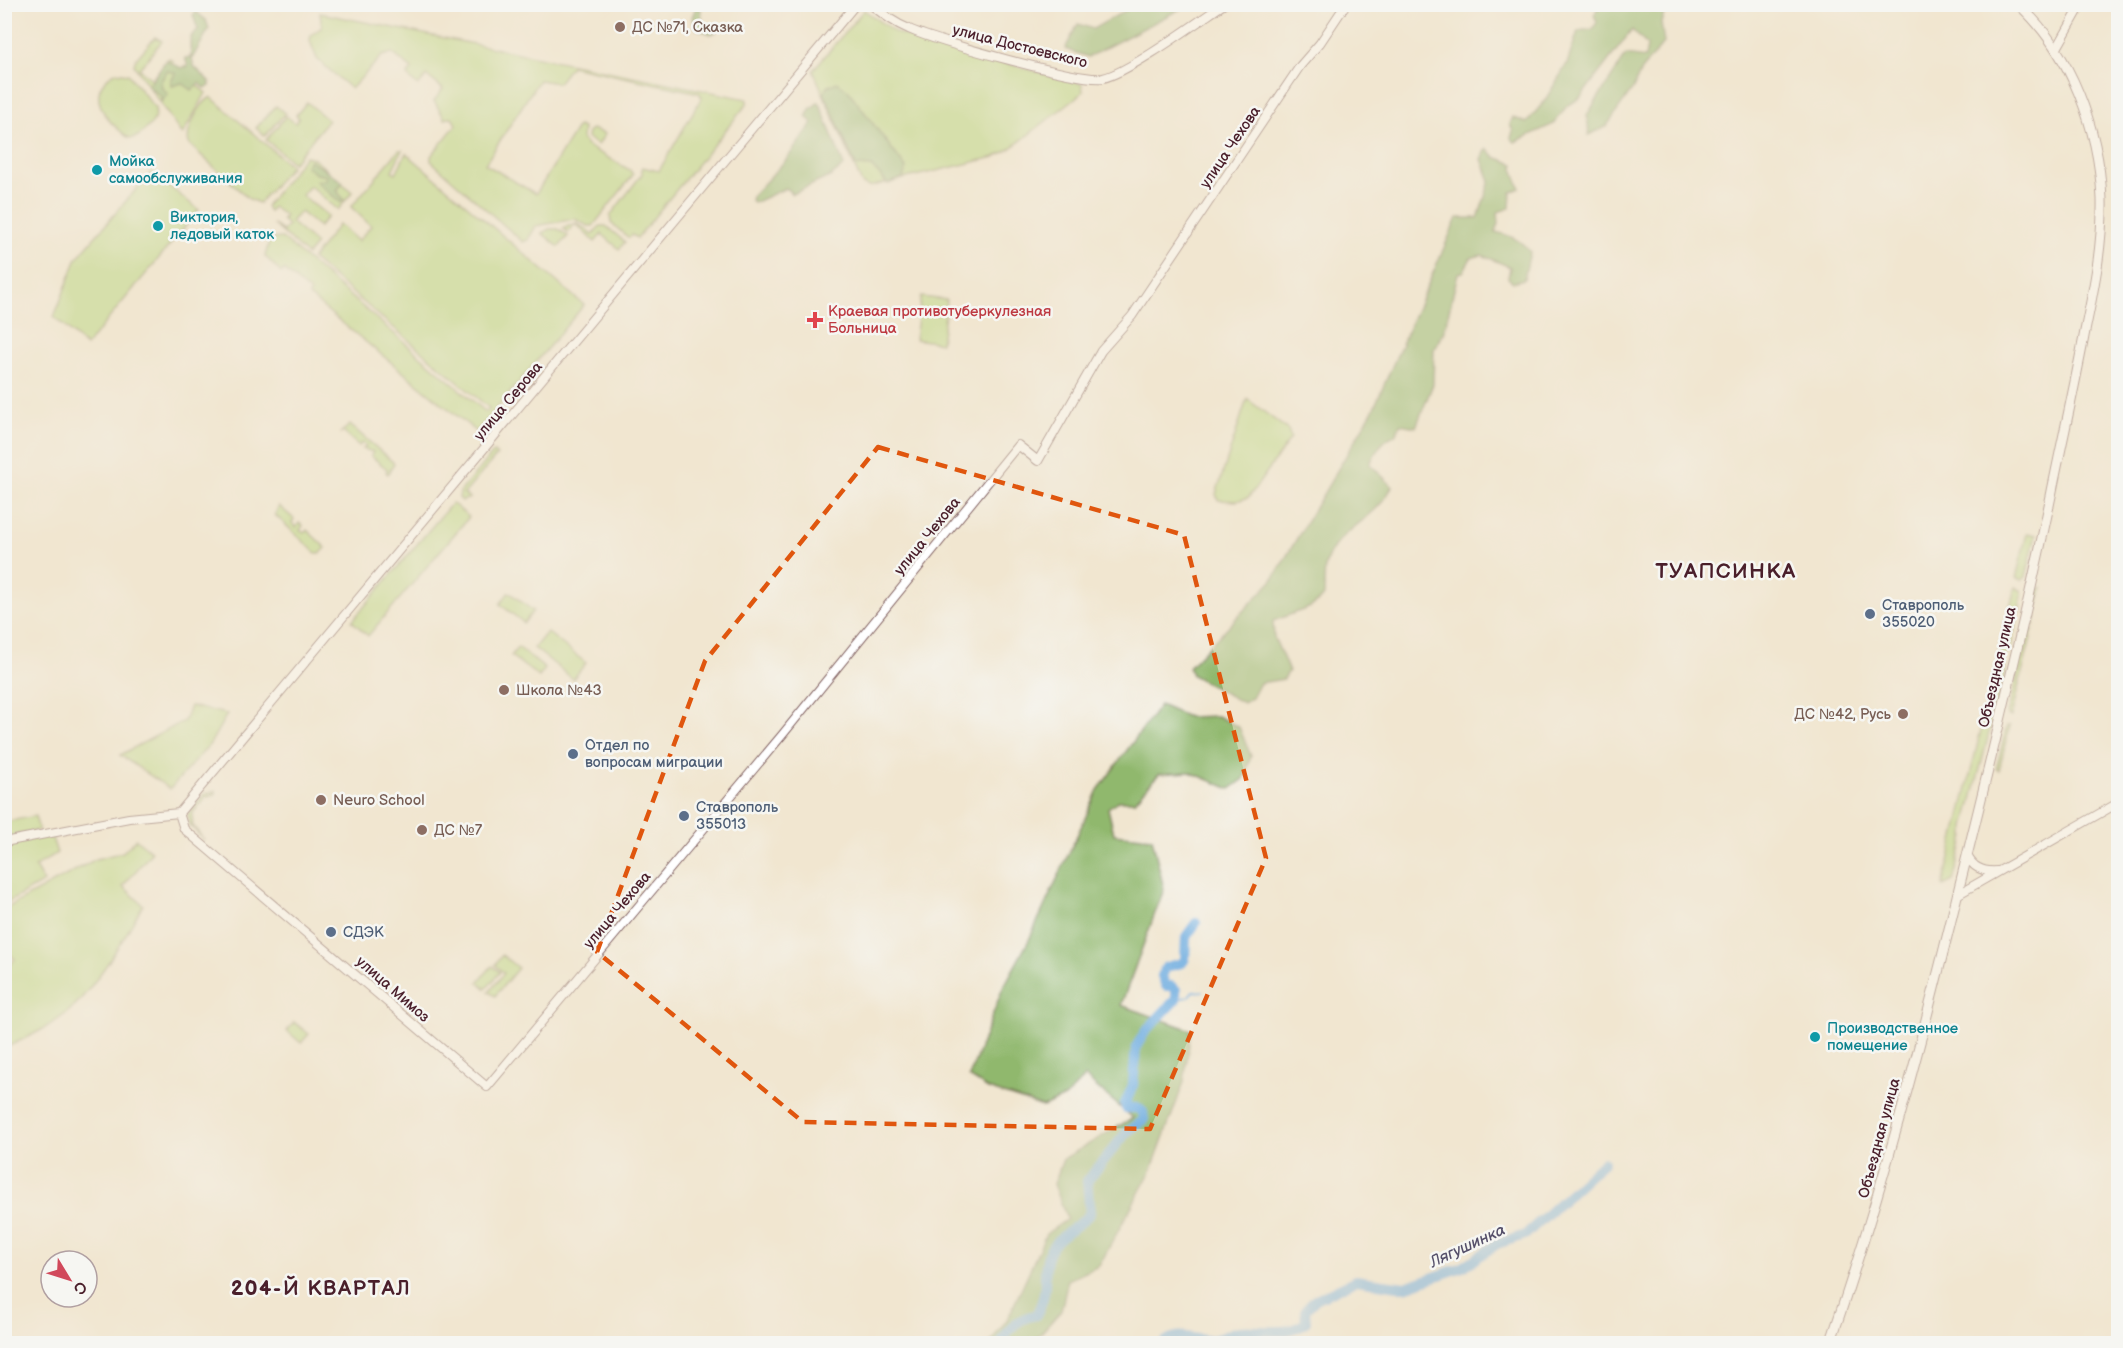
<svg xmlns="http://www.w3.org/2000/svg" width="2123" height="1348" font-family="'Balsamiq Sans',sans-serif">
	<style>
		.green { fill: #b6d77e; stroke: #807b54; stroke-width: 1.5 }
		.forest { fill: #90b86d; stroke: #6d6c4c; stroke-width: 1.5 }
		.lines { fill: none; stroke-linecap: round; stroke-linejoin: round }
		.stream { stroke: #6dace0; stroke-width: 1.5 }
		.river { stroke: #6dace0; stroke-width: 10 }
		.tertiary-casing { stroke: #846565; stroke-width: 10 }
		.secondary-casing { stroke: #846565; stroke-width: 10 }
		.primary-casing { stroke: #846565; stroke-width: 11 }
		.tertiary { stroke: #fff; stroke-width: 8 }
		.secondary { stroke: #fff; stroke-width: 8 }
		.primary { stroke: #fff; stroke-width: 9 }
		.marked { fill: none; stroke: #e0560e; stroke-width: 4.5; stroke-dasharray: 12 8; stroke-linejoin: round }
		.education-dot { fill: #8d6e63; stroke: #f6f6f2; stroke-width: 2 }
		.culture-dot { fill: #0f9aa8; stroke: #f6f6f2; stroke-width: 2 }
		.health-dot { fill: #e0444e; stroke: #f6f6f2; stroke-width: 2 }
		.service-dot { fill: #5c6f8a; stroke: #f6f6f2; stroke-width: 2 }
		.labels { text-anchor: middle; stroke-width: 5; stroke-linejoin: round; paint-order: stroke }
		.education-label { font-size: 15px; fill: #785e54; stroke: #f6f6f2; text-anchor: start }
		.street-label { font-size: 15px; fill: #4a1f2b; stroke: #f6f6f2 }
		.culture-label { font-size: 15px; fill: #0d838f; stroke: #f6f6f2; text-anchor: start }
		.health-label { font-size: 15px; fill: #be3a42; stroke: #f6f6f2; text-anchor: start }
		.service-label { font-size: 15px; fill: #4e5e75; stroke: #f6f6f2; text-anchor: start }
		.water-label { font-size: 16px; font-style: italic; fill: #56506a; stroke: #f6f6f2 }
		.district-label { font-size: 21px; font-weight: bold; letter-spacing: 1.5px; fill: #4a1f2b; stroke: #f6f6f2 }
	</style>
	<rect width="100%" height="100%" fill="#f6f6f2"/>
	<filter id="ink" filterUnits="userSpaceOnUse"><feTurbulence type="fractalNoise" baseFrequency=".0167" numOctaves="2"/><feDisplacementMap in="SourceGraphic" scale="12" xChannelSelector="R" yChannelSelector="G"/><feConvolveMatrix kernelMatrix="1 2 1 2 8 2 1 2 1" color-interpolation-filters="sRGB"/></filter>
	<filter id="wash" filterUnits="userSpaceOnUse"><feTurbulence type="fractalNoise" baseFrequency=".008" numOctaves="4" result="noise"/><feDisplacementMap in="SourceGraphic" scale="24" xChannelSelector="R" yChannelSelector="G"/><feGaussianBlur stdDeviation="1.35" result="paint"/><feColorMatrix in="noise" values="0 0 0 0 0 0 0 0 0 0 0 0 0 0 0 0 0 1.4 0 .05"/><feComposite in="paint" operator="in"/></filter>
	<g filter="url(#wash)">
		<rect width="100%" height="100%" fill="#f1e6d0"/>
		<!-- green -->
		<path class="green" d="M864 10 896 33 1082 84 1083 92 1010 149 995 157 869 187 862 184 813 70Z
			M320 13 747 99V104L637 238 632 235 629 238 611 223 610 216 642 174V167L659 171 702 97 699 93 571 66 558 83 539 80 485 164 536 194 578 126 583 128 582 139 587 146 630 170 633 175 593 226H588L575 219 536 226 528 240 523 242 431 161V156L456 125 452 117 445 119 434 101 443 89 427 76 418 86 407 76 412 69 392 53 382 56 351 89 317 59 310 41 311 35 322 27Z
			M155 37 162 41 139 69 152 79 169 58 173 61 171 64 206 93 182 135 134 65 135 60Z
			M116 72 128 74 155 108C157 118 153 123 146 129 142 133 137 139 130 138 126 137 122 132 119 130 99 113 87 89 116 72Z
			M211 97 291 166 259 203 249 199 189 144C185 130 199 104 211 97Z
			M307 102 328 120 293 163 266 140 286 116 295 123 299 118 296 115Z
			M276 106 285 113 265 136 256 128Z
			M592 129 605 134 598 145 587 138 588 132Z
			M399 150H402L392 171 396 173 406 153 584 305 477 432 309 296 310 292 284 270 281 273 265 256 270 239 282 238 486 412 489 408 312 259 339 224 358 241 371 226 351 207Z
			M305 156 313 158 352 192 338 210 310 186 302 195 328 216 319 227 300 212 291 222 316 244 307 255 273 224 283 231 288 225 282 220 285 216 273 207 269 212 266 206Z
			M151 172 199 210 86 346 54 317 77 258Z
			M576 223 593 234 600 226H606L625 242 619 249 602 234 595 242 575 224 568 232 563 228Z
			M549 229H558L568 236 559 247 542 233Z
			M921 297 947 300 941 343 915 339Z
			M1247 399 1288 430 1291 438 1249 497 1237 501 1218 500 1216 494Z
			M350 425 394 463 388 474 386 472 387 469 371 456 373 452 363 449 366 446 362 443 359 446 343 432 340 433Z
			M494 452 497 455 464 494 470 498 462 501 459 498 460 492Z
			M452 503 469 517 368 636 352 621Z
			M279 506 294 519 292 523 296 527 299 523 303 526 300 530 304 533 307 530 326 548 321 553H316L275 515Z
			M2027 533 2036 535 2026 577 2022 580 2016 578Z
			M2015 587 2022 591V596L2010 652 2002 656 1998 654Z
			M2042 588 2034 625 2029 622 2037 589Z
			M509 592 533 611 524 623 500 604Z
			M2033 629 2011 717 2007 715 2028 630Z
			M547 632 586 663 573 679 534 648Z
			M518 647 545 669 539 677 511 656Z
			M1997 664 2004 667 2005 671 1965 827V836L1953 881 1943 886Z
			M190 706 227 714 210 744 170 789 120 755 184 721Z
			M2007 726H2010L1999 770 1996 769Z
			M216 791V794L206 797 192 814 193 826 204 840 190 825 187 815 205 794Z
			M35 816 39 830 5 838V822Z
			M51 835 57 853 35 867 44 882 5 904V845Z
			M136 839 152 852 123 886 143 905C127 934 93 990 69 1011 51 1027 26 1038 5 1048V970L15 959 5 950V909L96 859 123 852Z
			M502 955 518 968 495 996 489 992 504 973 495 965Z
			M492 966 500 972 486 989 478 982Z
			M294 1022 309 1034 301 1043 287 1031Z"/>
		<!-- forest -->
		<path class="forest" d="M1600 4 1667 5 1661 23 1664 43 1641 70 1633 89 1606 127 1589 135 1587 115 1626 55 1645 58 1647 45 1632 30 1580 98 1566 107 1554 124 1515 142 1511 138 1513 131 1510 124 1513 117 1526 123 1544 102 1567 64 1578 31 1593 29 1597 22 1594 15Z
			M697 5H700L703 25 716 32 711 34 697 29 692 17Z
			M1135 5H1188L1088 57 1065 49 1078 24 1093 29Z
			M196 12 206 20 209 29 192 59 194 66 210 82V86L205 88 199 83 192 90 182 83 172 86 171 80 176 73 167 71 161 81 162 88 168 94 161 102V96L148 86 166 60 181 68 188 66 185 58 191 57C191 47 186 37 198 30L193 15Z
			M837 82 848 90 906 168 903 178 888 184 872 167 856 166 824 93 828 86Z
			M819 102 844 166 831 176 792 194 786 188 754 203 751 201 752 196 786 160 813 123 806 117 810 109Z
			M1487 148 1495 157 1514 164 1513 168 1520 188 1511 192 1510 208 1498 212 1499 224 1495 232C1510 235 1521 240 1530 252L1524 279 1513 282 1508 278 1510 267 1482 255 1471 258 1463 272 1458 273 1444 332 1434 349 1433 384 1416 427 1400 424 1395 435C1383 439 1375 452 1370 464L1392 486C1378 520 1336 529 1326 563 1323 572 1325 586 1324 596L1311 607 1273 621 1274 637 1289 671 1284 679 1260 683 1252 698 1243 703 1192 675 1189 667 1272 581 1296 540 1373 410 1457 218H1478L1490 181 1482 159Z
			M310 160 343 182 337 191 344 200 340 202 319 184 316 181 325 180 327 176 316 174 306 166Z
			M1160 705 1188 717 1217 716 1239 727 1251 756 1244 779 1230 789 1190 772 1159 774 1135 801H1118L1108 808 1114 834 1152 838 1164 889 1121 1005 1191 1030 1184 1082 1152 1169 1099 1266 1068 1280 1061 1311 1032 1343H990L1008 1318 1046 1234 1067 1219 1054 1184 1063 1159 1133 1118 1085 1077 1065 1097 1043 1107 988 1089 969 1077 1002 990 1029 940 1098 790Z"/>
		<g class="lines">
			<!-- stream -->
			<path class="stream" d="M1176 999 1188 997 1193 991 1203 992"/>
			<!-- river -->
			<path class="river" d="M1001 1344C1009 1328 1018 1318 1036 1315 1051 1287 1041 1279 1048 1256 1054 1235 1078 1229 1090 1213L1087 1181 1127 1132 1144 1120 1143 1112 1138 1108H1126L1125 1104 1133 1085 1136 1047 1145 1032 1176 999V990L1171 986H1166L1162 976 1166 967 1182 963 1185 959 1186 937 1196 923
				M1162 1344C1180 1329 1193 1341 1211 1340 1220 1339 1229 1333 1238 1331 1260 1328 1287 1338 1306 1322L1305 1310 1316 1299 1356 1280 1405 1287 1463 1267 1497 1244 1525 1235 1604 1162"/>
		</g>
	</g>
	<g filter="url(#ink)">
		<g class="lines">
			<defs>
				<path id="tertiary" d="M179 813 184 829 487 1087 783 734 1018 445 1038 461 1101 351 1132 316 1300 66 1320 43 1346 4
					M179 813 856 4
					M4 842 129 818 179 813"/>
				<path id="secondary" d="M870 4C883 14 894 23 909 29 935 41 1080 82 1103 78 1128 73 1199 21 1224 4
					M2056 50 2082 4
					M1968 857C1974 869 1985 872 1997 871
					M1957 895 2118 803"/>
				<path id="primary" d="M1830 1344C1881 1195 1921 1044 1958 892 1991 760 2023 629 2051 496 2062 441 2075 386 2085 331 2094 288 2103 244 2102 199 2099 129 2071 52 2018 4"/>
			</defs>
			<!-- tertiary casing -->
			<use href="#tertiary" class="tertiary-casing"/>
			<!-- secondary casing -->
			<use href="#secondary" class="secondary-casing"/>
			<!-- primary casing -->
			<use href="#primary" class="primary-casing"/>
			<!-- tertiary -->
			<use href="#tertiary" class="tertiary"/>
			<!-- secondary -->
			<use href="#secondary" class="secondary"/>
			<!-- primary -->
			<use href="#primary" class="primary"/>
		</g>
	</g>
	<!-- marked area -->
	<path d="M0 0H2123V1348H0ZM878 447 1184 535 1266 858 1150 1129 803 1122 597 952 705 661Z" fill="#f1e6d0" fill-opacity=".55" fill-rule="evenodd"/>
	<path class="marked" d="M878 447 1184 535 1266 858 1150 1129 803 1122 597 952 705 661Z"/>
	<!-- markers -->
	<g class="education-dot">
		<circle cx="620" cy="27" r="6"/>
		<circle cx="504" cy="690" r="6"/>
		<circle cx="1903" cy="714" r="6"/>
		<circle cx="321" cy="800" r="6"/>
		<circle cx="422" cy="830" r="6"/>
	</g>
	<g class="culture-dot">
		<circle cx="97" cy="170" r="6"/>
		<circle cx="158" cy="226" r="6"/>
		<circle cx="1815" cy="1037" r="6"/>
	</g>
	<path class="health-dot" d="M812 311h6v6h6v6h-6v6h-6v-6h-6v-6h6z"/>
	<g class="service-dot">
		<circle cx="1870" cy="614" r="6"/>
		<circle cx="573" cy="754" r="6"/>
		<circle cx="684" cy="816" r="6"/>
		<circle cx="331" cy="932" r="6"/>
	</g>
	<g class="labels">
		<!-- education labels -->
		<g class="education-label">
			<text x="632" y="32">ДС №71, Сказка</text>
			<text x="516" y="695">Школа №43</text>
			<text x="1891" y="719" text-anchor="end">ДС №42, Русь</text>
			<text x="333" y="805">Neuro School</text>
			<text x="434" y="835">ДС №7</text>
		</g>
		<!-- street labels -->
		<g class="street-label">
			<text transform="translate(1020 46) rotate(14)" y="5">улица Достоевского</text>
			<text transform="translate(1230 147) rotate(-56)" y="5">улица Чехова</text>
			<text transform="translate(508 401) rotate(-50)" y="5">улица Серова</text>
			<text transform="translate(927 536) rotate(-51)" y="5">улица Чехова</text>
			<text transform="translate(1997 667) rotate(-77)" y="5">Объездная улица</text>
			<text transform="translate(617 910) rotate(-50)" y="5">улица Чехова</text>
			<text transform="translate(393 989) rotate(41)" y="5">улица Мимоз</text>
			<text transform="translate(1879 1138) rotate(-75)" y="5">Объездная улица</text>
		</g>
		<!-- culture labels -->
		<g class="culture-label">
			<text x="109" y="166">Мойка<tspan x="109" dy="17">самообслуживания</tspan></text>
			<text x="170" y="222">Виктория,<tspan x="170" dy="17">ледовый каток</tspan></text>
			<text x="1827" y="1033">Производственное<tspan x="1827" dy="17">помещение</tspan></text>
		</g>
		<!-- health labels -->
		<g class="health-label">
			<text x="828" y="316">Краевая противотуберкулезная<tspan x="828" dy="17">Больница</tspan></text>
		</g>
		<!-- service labels -->
		<g class="service-label">
			<text x="1882" y="610">Ставрополь<tspan x="1882" dy="17">355020</tspan></text>
			<text x="585" y="750">Отдел по<tspan x="585" dy="17">вопросам миграции</tspan></text>
			<text x="696" y="812">Ставрополь<tspan x="696" dy="17">355013</tspan></text>
			<text x="343" y="937">СДЭК</text>
		</g>
		<!-- water labels -->
		<g class="water-label">
			<text transform="translate(1467 1245) rotate(-25)" y="6">Лягушинка</text>
		</g>
		<!-- district labels -->
		<g class="district-label">
			<text x="1726" y="578">ТУАПСИНКА</text>
			<text x="321" y="1295">204-Й КВАРТАЛ</text>
		</g>
	</g>
	<!-- margin -->
	<rect width="2123" height="1348" fill="none" stroke="#f6f6f2" stroke-width="24"/>
	<!-- north arrow -->
	<g transform="translate(69 1279) rotate(128)"><circle r="28" fill="#f6f6f2" stroke="#b1a0a2" stroke-width="1.5"/>
	<path d="M0-4.5L10 22L0 15L-10 22Z" fill="#d1495b"/>
	<text y="-9" font-size="16" font-weight="bold" text-anchor="middle" fill="#4a1f2b">С</text>
	</g>
</svg>
